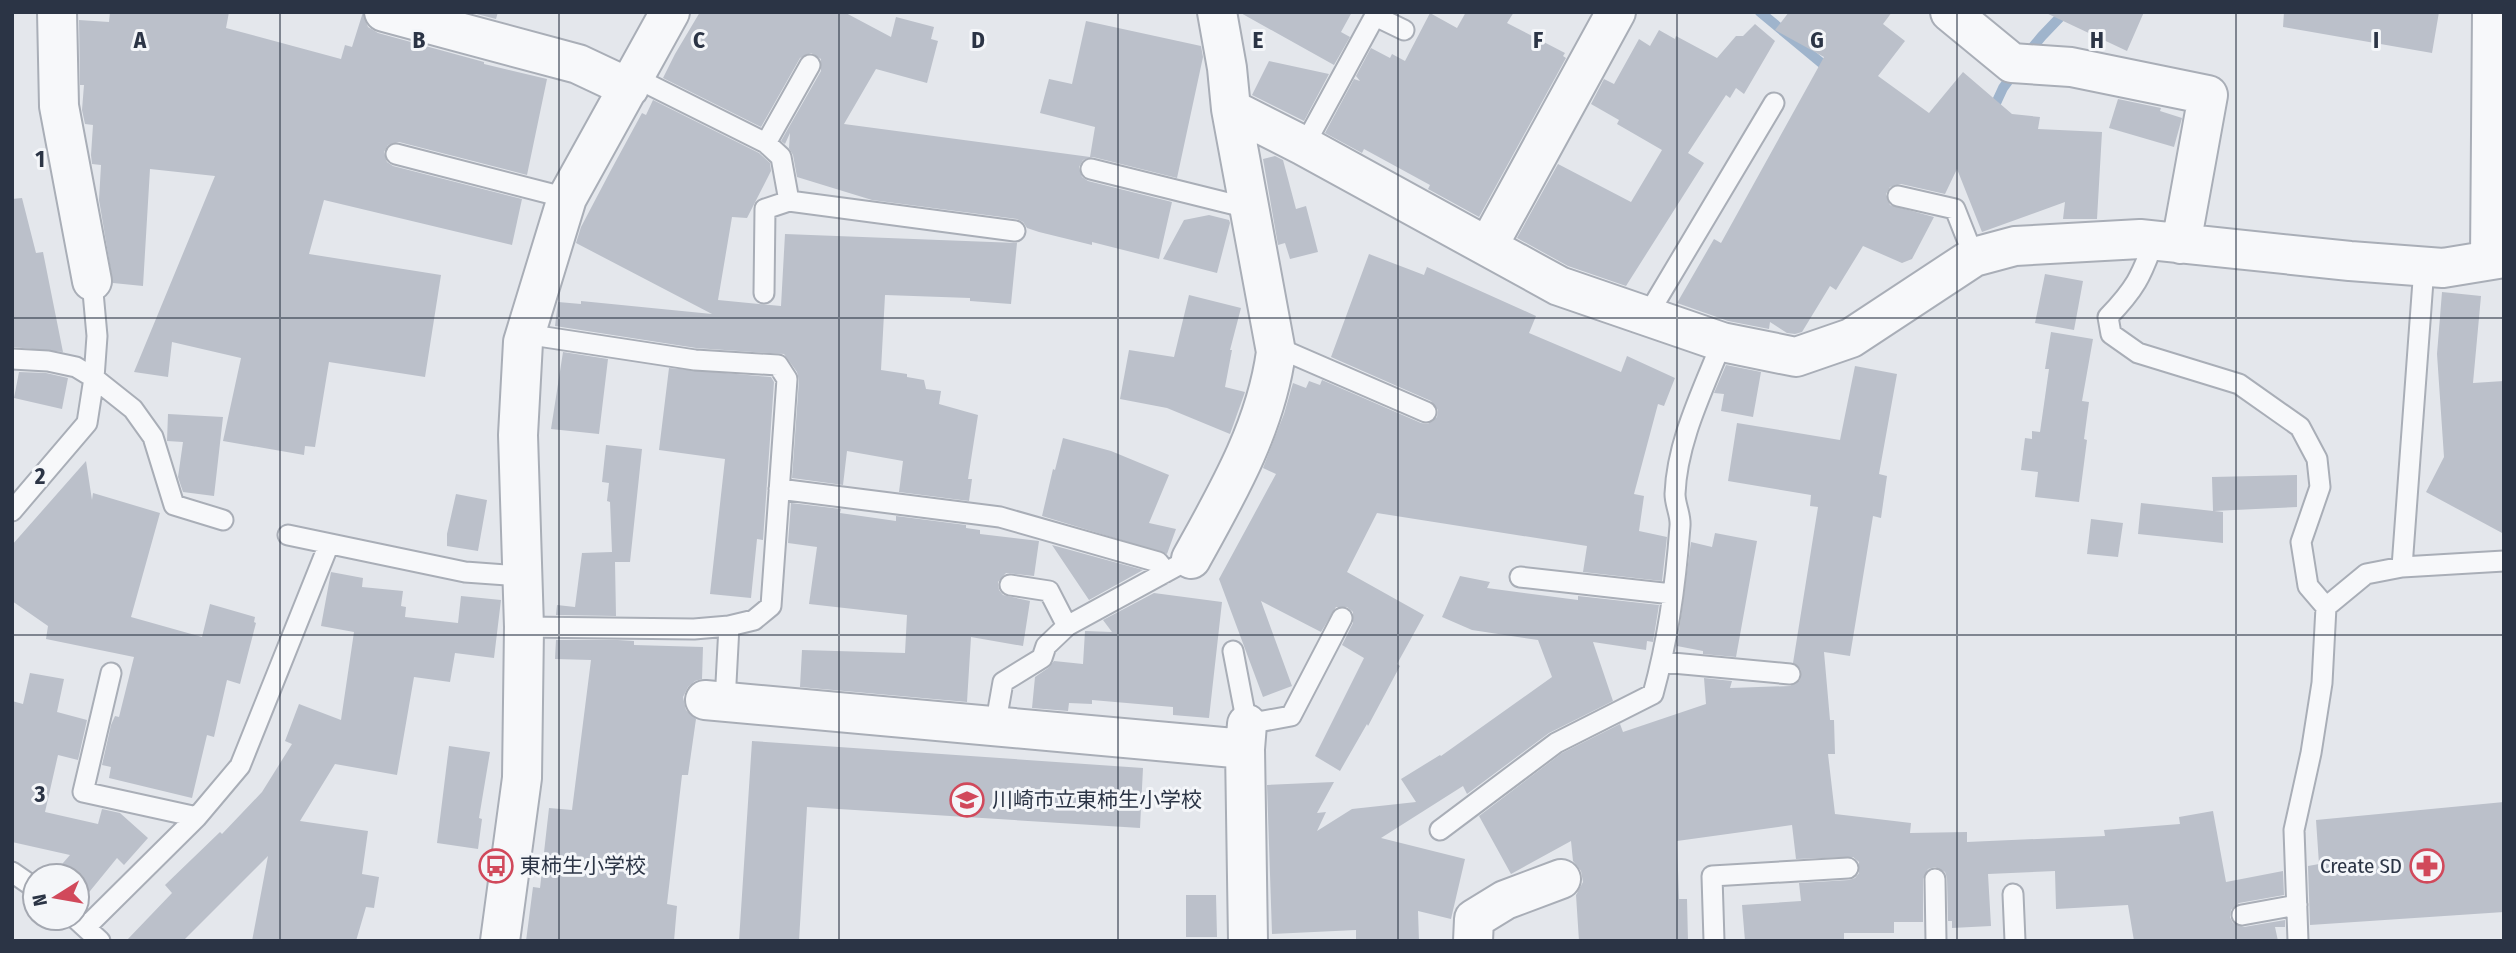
<svg xmlns="http://www.w3.org/2000/svg" width="2516" height="953" font-family="'Fira Sans Condensed','Noto Sans JP',sans-serif">
	<style>
		.lines { fill: none; stroke-linecap: round; stroke-linejoin: round }
		.stream { stroke: #9fb4cc; stroke-width: 10 }
		.building { fill: #bbc0ca }
		.service-casing { stroke: #a9aeb7; stroke-width: 23 }
		.minor-casing { stroke: #a9aeb7; stroke-width: 42 }
		.service { stroke: #f7f8fa; stroke-width: 19 }
		.minor { stroke: #f7f8fa; stroke-width: 38 }
		.grid { fill: none; stroke: #2b3445; stroke-width: 2; stroke-opacity: 0.55 }
		.labels { text-anchor: middle; stroke-width: 6; stroke-linejoin: round; paint-order: stroke }
		.poi-label { font-size: 21px; fill: #2b3445; stroke: #f4f6f9; text-anchor: start }
		.grid-label { font-size: 23px; text-anchor: middle; font-weight: bold; fill: #2b3445; stroke: #f4f6f9; stroke-width: 6; stroke-linejoin: round; paint-order: stroke }
	</style>
	<rect width="100%" height="100%" fill="#e4e7ec"/>
	<g class="lines">
		<!-- stream -->
		<path class="stream" d="M1760 12 1831 71
			M2027 54 2042 36 2065 12
			M1991 114 2003 88 2016 70"/>
	</g>
	<!-- building -->
	<path class="building" d="M110 12H229L226 28 341 59 345 45 352 47 363 12 368 27 378 33 484 62V64L547 79 527 175 399 142 388 145 384 152 387 162 393 166 522 199 512 245 324 200 309 254 441 275 425 377 329 362 315 447 305 446 304 455 223 441 241 358 172 342 168 377 134 372 215 176 150 169 143 286 113 283 99 200 101 165 92 164 91 155 93 125 85 124 82 110 84 85H80L79 20 109 22Z
		M469 12H498L496 19Z
		M700 12H844L891 37 896 17 934 27 931 39 938 41 927 83 876 69 844 124 1090 157 1095 127 1040 113 1049 79 1072 84 1086 21 1201 46 1203 57 1177 178 1093 157 1083 160 1079 167 1082 177 1088 181 1172 202 1159 259 1092 242V245L1039 232 1027 228 1023 222 1017 219 872 200 797 177 793 155 789 148 790 133 785 144 781 141 821 71V59L811 53 800 58 761 127 663 78 675 54Z
		M1239 12H1352L1341 32 1350 37 1334 65Z
		M1466 12H1514L1507 23 1565 53 1563 56 1566 58 1479 217 1428 189 1430 185 1364 149 1362 153 1325 133 1354 79 1360 81 1356 76 1371 48 1390 58 1392 54 1405 61 1430 13 1457 28Z
		M1789 12H1892L1883 24 1905 41 1878 76 1929 113 1963 72 2012 114 2040 117 2038 129 2102 132 2097 219H2063L2065 202 1982 232 1957 169 1945 194 1901 184 1890 187 1886 194 1890 205 1934 217 1912 259 1902 263 1863 246 1836 290 1830 286 1802 332 1795 334 1787 333 1770 322 1769 329 1728 321 1677 303 1714 239 1721 243 1824 57 1775 30Z
		M2044 12H2144L2127 51Z
		M2284 12H2439L2432 53 2283 27Z
		M1755 24 1775 41 1744 94 1736 88 1730 98 1726 95 1688 153 1704 163 1626 286 1568 266 1517 238 1558 164 1631 202 1662 150 1617 124 1619 120 1591 104 1604 79 1614 84 1639 39 1650 46 1659 30 1675 39 1676 36 1717 58 1736 36H1743Z
		M1269 61 1329 74 1304 121 1252 95Z
		M2118 99 2161 108 2160 111 2182 118 2174 147 2109 128Z
		M653 100 759 153 770 163 771 171 747 218 732 217 718 300 781 306 785 234 1017 243 1011 304 970 301V298L885 295 881 370 907 374V377L924 380 926 389 941 391 939 404 978 415 968 479H972L969 501 899 492 903 461 847 451 843 485 792 478 799 380 797 372 784 354 696 348 555 326 558 302 581 304V301L712 314 576 243 581 227 611 170 642 113 646 115Z
		M1275 156 1283 160 1296 209 1306 206 1318 252 1290 259 1285 243 1278 245 1263 159Z
		M22 198 36 253 43 252 63 352 12 347V199Z
		M1209 215 1229 220 1230 223 1217 273 1163 259 1184 220Z
		M1369 254 1424 275 1427 267 1536 316 1529 333 1621 372 1627 356 1675 378 1664 406 1658 404 1634 494 1644 496 1639 531 1667 537 1662 581 1583 572 1587 546 1377 513 1347 572 1424 615 1397 664 1400 666 1368 726 1367 724 1340 771 1315 756 1364 658 1342 645 1353 623V612L1347 607H1336L1321 632 1261 601 1292 686 1263 697 1219 579 1276 474 1263 468 1284 414 1293 383 1306 388 1309 381 1320 385 1322 380 1421 423 1428 424 1437 417 1438 410 1431 401 1331 357Z
		M2045 274 2083 281 2074 330 2035 323Z
		M2442 292 2481 296 2473 383 2504 381V534L2426 492 2444 457 2437 354Z
		M1189 295 1241 308 1230 350H1232L1225 387 1245 392 1230 434 1167 408 1120 399 1129 350 1174 357Z
		M2051 332 2093 339 2082 401 2089 402 2084 439 2087 440 2079 502 2035 497 2038 472 2021 470 2025 438 2032 439V431L2040 432 2049 369H2045Z
		M563 352 608 359 599 434 551 429Z
		M1726 365 1761 372 1753 417 1721 411 1724 394 1714 393Z
		M1855 366 1897 374 1879 474 1887 476 1881 518 1873 516 1850 656 1824 652 1830 720H1834L1835 754H1828L1835 814 1911 823 1910 833 1967 832V842L2105 836 2104 830 2180 824 2179 817 2213 811 2226 882 2283 871 2284 895 2239 903 2231 910 2230 917 2233 923 2244 927 2285 920V927H2275L2278 941H2134L2128 905 2056 909 2055 871 1988 874 1991 926 1952 928V921H1948L1947 878 1945 872 1935 867 1928 869 1923 879V922H1894V933H1844V939L1827 941H1745L1742 905 1801 901 1799 883 1849 880 1855 878 1859 873V862L1853 857 1796 859 1792 825 1677 841 1679 899H1687L1688 941H1579L1576 895 1583 882 1581 871 1573 861 1571 841 1511 874 1479 816 1562 753 1620 724 1623 732 1706 704 1704 678 1732 681 1730 688 1790 686 1800 680 1801 670 1793 663 1818 507 1810 506 1811 495 1728 481 1737 423 1840 440Z
		M669 368 771 377 774 382 763 540 757 539 751 598 710 594 725 459 659 450Z
		M19 372 46 373 68 378 62 409 14 398Z
		M168 414 223 417 214 496 183 492 178 477 183 442 167 441Z
		M1063 438 1111 451 1169 475 1149 523 1176 529 1167 554 1042 516 1053 469 1055 470Z
		M606 445 642 449 630 562H615L616 616 556 615 557 605 575 607 582 553 612 552 610 502 607 501 609 483 602 482Z
		M86 461 92 500 93 493 160 513 131 617 202 637 210 604 255 617 254 622 256 623 240 684 227 680 214 737 207 735 192 798 109 778 111 767 102 765 111 725 115 716 119 717 134 657 46 639 48 626 12 601V545Z
		M2297 475V507L2214 511 2223 512V543L2138 534 2141 503 2213 511 2212 477Z
		M456 494 487 500 478 551 447 546V534Z
		M791 503 841 509 840 513 896 521V516L966 525V528L980 530V534L1039 541 1034 576 1006 573 998 582 999 590 1003 595 1030 601 1023 646 971 637 967 702 800 687 802 650 905 653 907 615 809 604 817 547 788 543Z
		M2091 519 2123 523 2118 557 2087 554Z
		M1715 533 1757 541 1736 657 1703 654V651L1677 646 1691 542 1712 547Z
		M1052 545 1143 570 1089 600Z
		M331 572 363 578 362 587 403 591 401 606 406 607 405 617 458 623 461 596 501 600 494 658 455 653 450 682 414 677 397 775 335 764 300 821 368 831 362 874 379 877 374 908 366 907 356 941H252L268 856 183 941H126L172 893 165 885 220 832 222 834 262 792 292 744 285 741 299 704 341 720 354 632 321 626Z
		M1460 576 1490 582 1487 588 1578 600V596L1659 605 1653 642 1647 641 1646 650 1593 642 1613 701 1549 733 1467 794 1463 786 1381 838 1465 859 1451 919 1418 911 1419 941H1356V930L1272 934 1267 785 1334 782 1317 813 1326 812 1317 831 1352 809 1416 802 1401 779 1440 755 1441 756 1552 677 1538 640 1472 630 1442 617Z
		M1154 593 1222 602 1209 718 1173 715V707L1092 700V704L1069 703 1068 711 1032 708 1035 677 1048 668 1054 661 1083 664 1085 631 1112 632 1103 620Z
		M556 640H618L634 641V645L703 647 702 679 695 681 688 687 683 697 686 710 696 719 688 775H682L667 904 677 906 674 941H526L533 887 540 888 549 808 572 810 591 660 555 659Z
		M30 673 64 679 57 712 87 720 78 760 58 755 45 812 98 824 102 809 120 813 148 838 124 865 117 858 86 896 77 888V876H62L56 871 70 855 12 842V701L23 704Z
		M752 741 1143 768 1140 828 807 807 799 941H739Z
		M449 746 490 752 479 818 482 819 478 849 437 843Z
		M2504 802V912L2310 925 2308 866 2319 864 2316 820Z
		M1186 895H1216L1217 937H1186Z"/>
	<g class="lines">
		<defs>
			<path id="service" d="M1375 16 1404 30
				M634 77 766 143 781 157 789 201 1015 231
				M766 143 810 65
				M1304 146 1377 12
				M396 154 567 198
				M1091 169 1248 208
				M1898 196 1955 209 1974 257
				M2154 241C2141 277 2135 289 2108 317L2111 334 2138 353 2239 384 2300 427 2317 459 2320 487 2301 542 2308 586 2326 607 2322 683 2311 753 2294 830 2298 941
				M764 293 765 209 789 201
				M1647 316 1774 103
				M1276 352 1290 353 1426 412
				M12 359 48 361 76 367 94 378 133 409 153 437 174 505 223 520
				M779 489 1000 517 1158 562 1166 572
				M12 511 87 423 94 378 97 336 92 281
				M288 535 465 572 521 576
				M2402 567 2424 267
				M1520 577 1672 594
				M1010 585 1049 591 1067 626
				M2326 607 2366 574 2402 567 2504 561
				M524 627 694 629 729 626 754 620 771 606 787 379 778 365 695 360 525 334
				M1233 651 1247 724 1291 716 1342 618
				M1662 662 1790 674
				M111 673 83 792 197 817
				M725 702 729 626
				M995 727 1003 682 1042 658 1046 646 1067 626 1177 566
				M1440 830 1556 743 1653 694C1668 640 1676 581 1680 526 1681 515 1675 505 1675 494 1677 441 1703 390 1722 342
				M12 872 35 888
				M1935 879 1936 941
				M2013 894 2015 941
				M2242 915 2297 905
				M75 918 100 941
				M86 927 197 817 240 766 329 544
				M1714 941 1712 876 1848 868"/>
			<path id="minor" d="M57 12 59 106 92 281
				M384 12 578 64 629 88
				M1950 12 2012 63 2071 67 2208 95 2181 244
				M1231 109 1304 146 1559 286 1722 342 1796 357 1851 338 1974 257 2015 246 2140 239 2350 261 2443 268 2504 258
				M1488 246 1616 12
				M2490 259 2492 12
				M1191 559C1227 494 1266 427 1276 352L1231 109 1227 68 1217 12
				M705 700 1245 749
				M1247 724 1245 749 1248 941
				M500 941 522 778 524 627 518 435 523 342 567 198 670 12
				M1473 941 1474 919 1505 900 1561 879"/>
		</defs>
		<!-- service casing -->
		<use href="#service" class="service-casing"/>
		<!-- minor casing -->
		<use href="#minor" class="minor-casing"/>
		<!-- service -->
		<use href="#service" class="service"/>
		<!-- minor -->
		<use href="#minor" class="minor"/>
	</g>
	<!-- grid -->
	<path class="grid" d="M280 12V941M559 12V941M839 12V941M1118 12V941M1398 12V941M1677 12V941M1957 12V941M2236 12V941M12 318H2504M12 635H2504"/>
	<!-- icons -->
	<defs>
		<symbol id="school-ring" viewBox="-11 -11 22 22"><circle r="9.5" fill="#f4f6f9" stroke="#d1495b" stroke-width="1.5"/><path d="M0-5L7-2L0 1L-7-2ZM-4 1L0 2.5L4 1V4Q0 6-4 4Z" fill="#d1495b"/></symbol>
		<symbol id="bus-ring" viewBox="-11 -11 22 22"><circle r="9.5" fill="#f4f6f9" stroke="#d1495b" stroke-width="1.5"/><path d="M-5-6H5V4H4V6H2V4H-2V6H-4V4H-5ZM-3.5-4V0h7V-4ZM-3.5 1.2v1.5H-2V1.2ZM2 1.2v1.5H3.5V1.2Z" fill="#d1495b"/></symbol>
		<symbol id="pharmacy-ring" viewBox="-11 -11 22 22"><circle r="9.5" fill="#f4f6f9" stroke="#d1495b" stroke-width="1.5"/><path d="M-2-6h4v4h4v4h-4v4h-4v-4h-4v-4h4Z" fill="#d1495b"/></symbol>
	</defs>
	<g fill-rule="evenodd">
		<use href="#school-ring" x="948" y="781" width="38" height="38"/>
		<use href="#bus-ring" x="477" y="847" width="38" height="38"/>
		<use href="#pharmacy-ring" x="2408" y="847" width="38" height="38"/>
	</g>
	<g class="labels">
		<!-- poi labels -->
		<g class="poi-label">
			<text x="992" y="807">川崎市立東柿生小学校</text>
			<text x="520" y="873">東柿生小学校</text>
			<text x="2402" y="873" text-anchor="end">Create SD</text>
		</g>
	</g>
	<g class="grid-label">
		<text x="140" y="48">A</text>
		<text x="419" y="48">B</text>
		<text x="699" y="48">C</text>
		<text x="978" y="48">D</text>
		<text x="1258" y="48">E</text>
		<text x="1538" y="48">F</text>
		<text x="1817" y="48">G</text>
		<text x="2097" y="48">H</text>
		<text x="2376" y="48">I</text>
		<text x="40" y="167">1</text>
		<text x="40" y="484">2</text>
		<text x="40" y="802">3</text>
	</g>
	<!-- border -->
	<rect width="2516" height="953" fill="none" stroke="#2b3445" stroke-width="28"/>
	<!-- north arrow -->
	<g transform="translate(56 897) rotate(259)"><circle r="33" fill="#f4f6f9" stroke="#a4a8b1" stroke-width="2"/>
	<path d="M0-5L12 26L0 18L-12 26Z" fill="#d1495b"/>
	<text y="-10" font-size="19" font-weight="bold" text-anchor="middle" fill="#2b3445">N</text>
	</g>
</svg>
